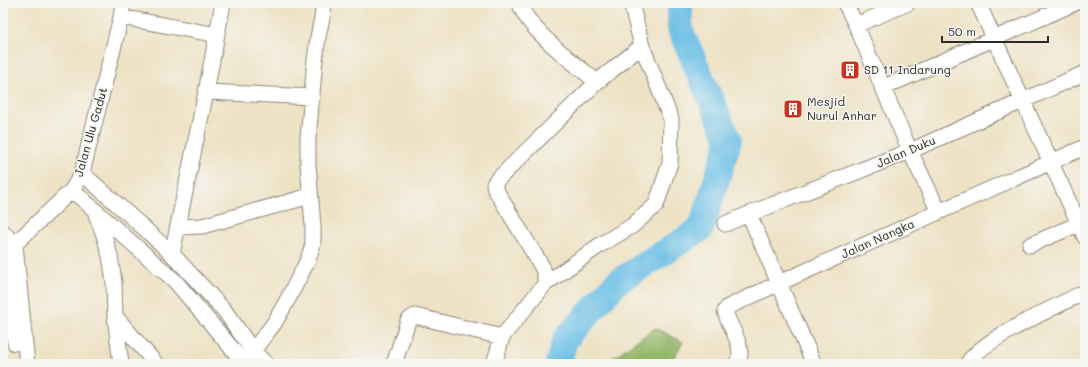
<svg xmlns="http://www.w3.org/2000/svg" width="1088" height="367" font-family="Mali,sans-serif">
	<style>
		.forest { fill: #93b669; stroke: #5f704a }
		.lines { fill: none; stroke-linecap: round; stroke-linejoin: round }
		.river { stroke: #69bee5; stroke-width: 26 }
		.minor-casing { stroke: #8c8678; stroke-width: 17 }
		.minor { stroke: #fff; stroke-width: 15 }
		.labels { text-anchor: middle; stroke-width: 3; stroke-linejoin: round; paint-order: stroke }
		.poi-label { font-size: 12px; fill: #2b2b2b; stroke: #f6f6f2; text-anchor: start }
		.street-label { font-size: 12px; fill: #2b2b2b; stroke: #f6f6f2 }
	</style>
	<rect width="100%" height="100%" fill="#f6f6f2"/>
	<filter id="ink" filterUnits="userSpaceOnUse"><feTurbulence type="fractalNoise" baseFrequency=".025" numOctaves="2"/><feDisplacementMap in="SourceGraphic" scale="8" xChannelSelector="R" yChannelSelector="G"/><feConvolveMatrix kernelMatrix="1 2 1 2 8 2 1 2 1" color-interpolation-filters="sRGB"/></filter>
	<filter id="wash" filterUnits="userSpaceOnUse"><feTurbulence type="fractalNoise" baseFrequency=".012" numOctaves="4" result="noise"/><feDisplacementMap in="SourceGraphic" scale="16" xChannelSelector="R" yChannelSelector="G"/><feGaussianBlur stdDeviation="0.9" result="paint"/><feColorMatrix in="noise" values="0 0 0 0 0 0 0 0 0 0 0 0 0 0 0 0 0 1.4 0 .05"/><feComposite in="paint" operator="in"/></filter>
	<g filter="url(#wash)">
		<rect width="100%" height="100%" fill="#eee2c4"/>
		<!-- forest -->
		<path class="forest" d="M655 328 683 342 670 364H604Z"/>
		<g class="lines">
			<!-- river -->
			<path class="river" d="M558 364 565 340 617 282 701 229 729 141 680 29V3"/>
		</g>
	</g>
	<g filter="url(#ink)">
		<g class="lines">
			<defs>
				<path id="minor" d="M520 3C525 28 577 65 597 82
					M845 3 856 25 910 151 939 212
					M978 3 1085 237
					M121 17 217 35
					M856 25 908 3
					M882 88 1075 3
					M206 92 312 97
					M82 173 145 229 172 254 224 310 253 351
					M72 190 175 281 245 364
					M96 214 104 235 110 256 114 282 115 316 121 364
					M749 214 814 364
					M725 224 749 214 910 151 1085 73
					M178 227 202 226 310 196
					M3 232 15 245 27 364
					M1030 245 1085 221
					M3 252 5 254 15 343
					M172 254 206 92 223 3
					M3 255 72 190 82 173 121 17 123 3
					M545 284V274L541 265 495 189 494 184 497 180 597 82 642 46
					M115 316 156 364
					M266 364 253 351 275 322 289 297 308 260 313 244V226L308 164V139L315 60 318 37 322 18 324 3
					M394 364 408 321 410 319 415 316 502 337
					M494 364 502 337 545 284 600 245 632 226 656 205 670 163 671 119 642 46 631 3
					M736 364C747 352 732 330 727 317L725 311 728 307 779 283 1085 147
					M968 364C976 342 1061 304 1085 292"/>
			</defs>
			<!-- minor casing -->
			<use href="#minor" class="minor-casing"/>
			<!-- minor -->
			<use href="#minor" class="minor"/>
		</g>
	</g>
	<!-- icons -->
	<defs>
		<symbol id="building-square" viewBox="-11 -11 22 22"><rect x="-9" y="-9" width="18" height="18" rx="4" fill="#c8321e" stroke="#f6f6f2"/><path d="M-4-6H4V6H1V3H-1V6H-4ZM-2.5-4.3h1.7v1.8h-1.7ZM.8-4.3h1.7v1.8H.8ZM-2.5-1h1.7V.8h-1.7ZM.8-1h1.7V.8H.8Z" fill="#fff"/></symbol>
	</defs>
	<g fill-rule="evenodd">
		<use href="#building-square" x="839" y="59" width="22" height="22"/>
		<use href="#building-square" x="782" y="98" width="22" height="22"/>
	</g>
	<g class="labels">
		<!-- poi labels -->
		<g class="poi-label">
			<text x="864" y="74">SD 11 Indarung</text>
			<text x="807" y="106">Mesjid<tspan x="807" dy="14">Nurul Anhar</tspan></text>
		</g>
		<!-- street labels -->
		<g class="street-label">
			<text transform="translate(91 132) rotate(-74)" y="4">Jalan Ulu Gadut</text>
			<text transform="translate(906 152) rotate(-23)" y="4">Jalan Duku</text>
			<text transform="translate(878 239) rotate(-24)" y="4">Jalan Nangka</text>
		</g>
	</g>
	<!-- margin -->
	<rect width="1088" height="367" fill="none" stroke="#f6f6f2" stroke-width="16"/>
	<!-- scale -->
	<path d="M942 36v6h106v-6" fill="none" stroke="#2b2b2b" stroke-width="2"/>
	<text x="948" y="36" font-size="12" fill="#2b2b2b" stroke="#f6f6f2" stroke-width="3" paint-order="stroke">50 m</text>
</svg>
